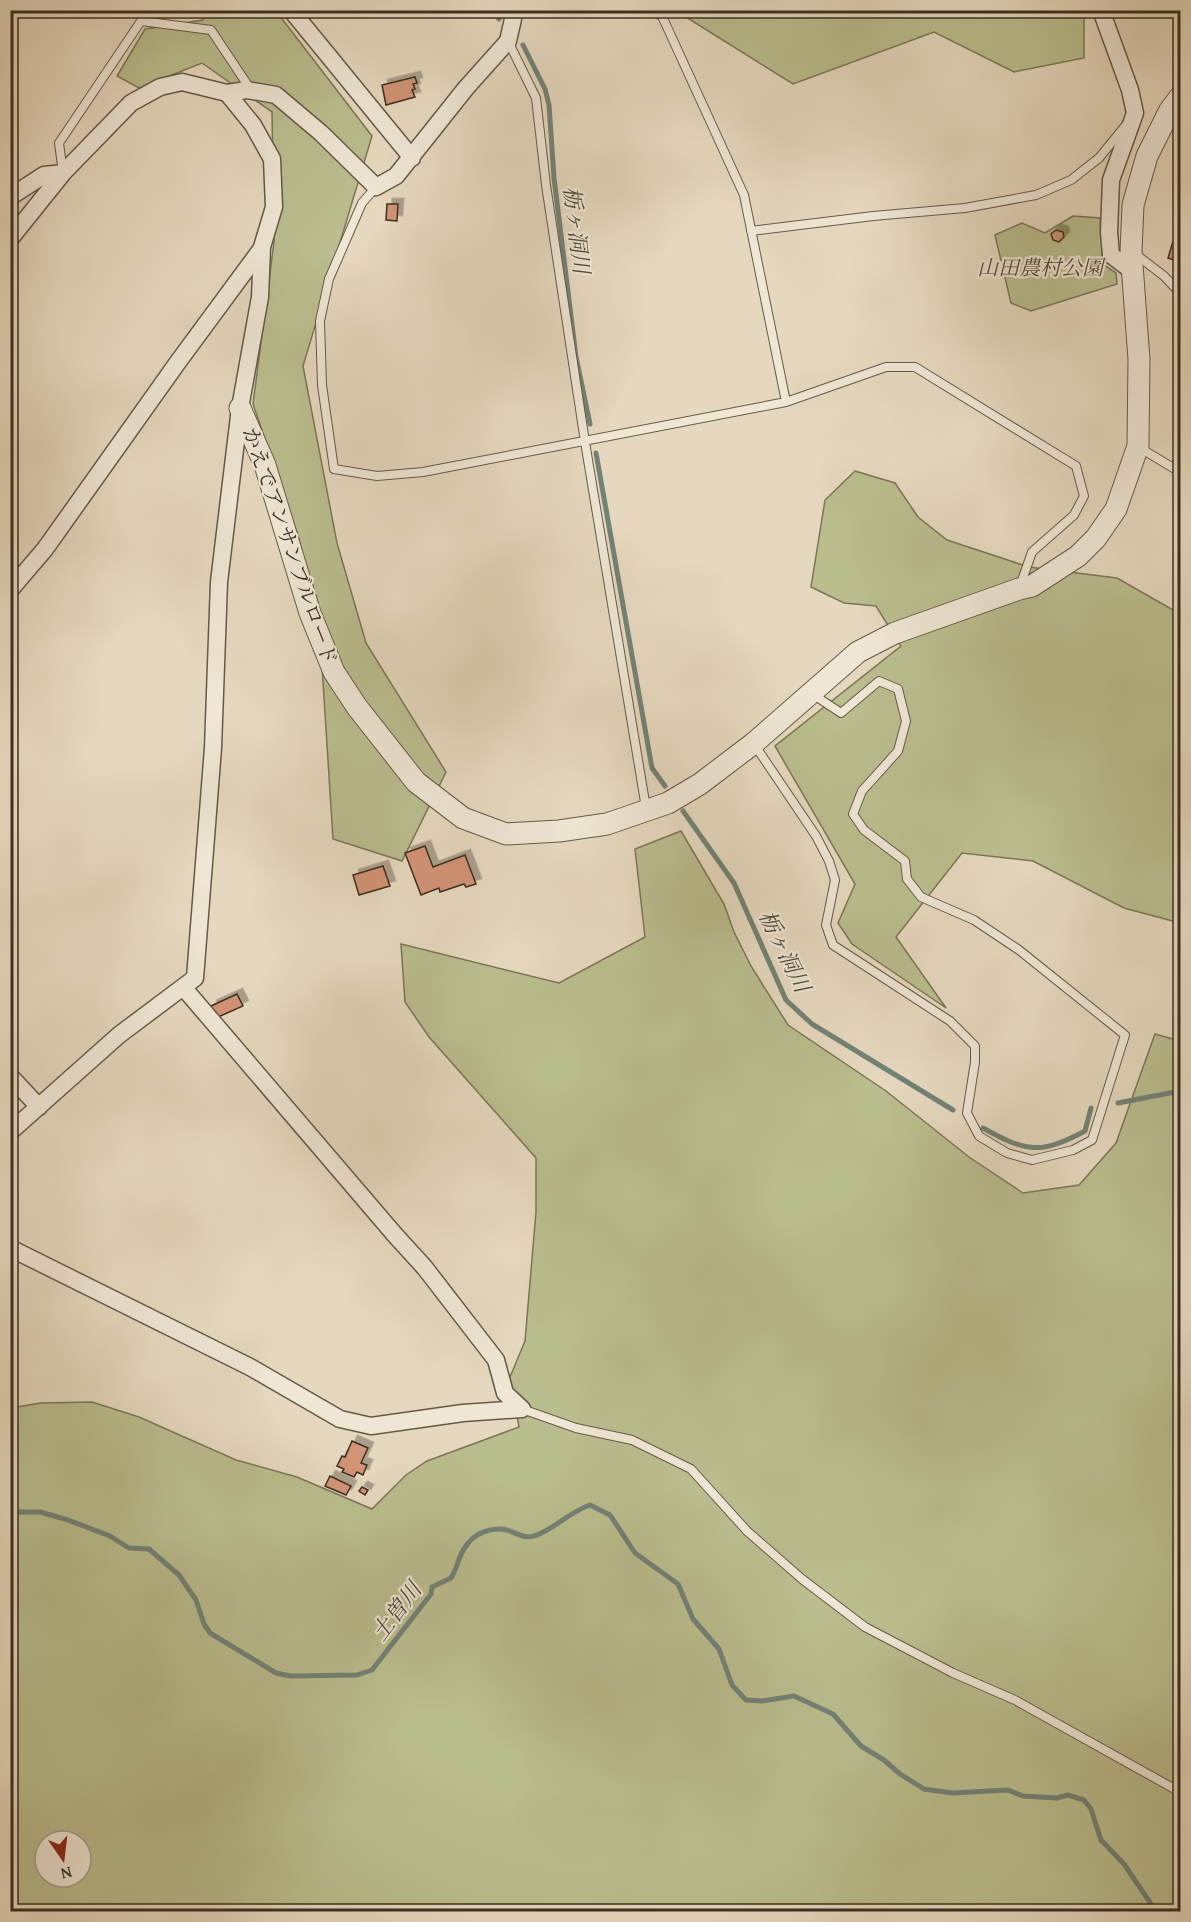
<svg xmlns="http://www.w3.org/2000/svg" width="1191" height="1922" font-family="'Gentium Book Plus','Noto Serif JP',serif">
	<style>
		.green { fill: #babd8e; stroke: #7b7657; stroke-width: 1.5; fill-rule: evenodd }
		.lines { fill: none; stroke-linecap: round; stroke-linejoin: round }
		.stream { stroke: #728276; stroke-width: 5 }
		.building { fill: #d29376; stroke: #3c2f20; stroke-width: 1.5; filter: url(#shadow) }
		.service-casing { stroke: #665948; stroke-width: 10 }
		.minor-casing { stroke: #665948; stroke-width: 19 }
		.tertiary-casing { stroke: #665948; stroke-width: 23 }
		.service { stroke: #efe6d5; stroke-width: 8 }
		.minor { stroke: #efe6d5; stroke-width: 16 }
		.tertiary { stroke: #efe6d5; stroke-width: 21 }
		.labels { text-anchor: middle; stroke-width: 4.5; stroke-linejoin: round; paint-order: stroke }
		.park-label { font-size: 21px; font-style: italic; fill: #554b36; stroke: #efe6d5 }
		.street-label { font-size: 21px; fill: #3c2f20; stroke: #efe6d5 }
		.water-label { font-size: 22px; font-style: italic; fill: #4e4b3d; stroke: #efe6d5 }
	</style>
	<defs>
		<filter id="shadow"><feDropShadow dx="5.5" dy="-5.5" stdDeviation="0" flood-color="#0004"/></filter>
	</defs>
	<rect width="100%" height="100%" fill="#e6d8be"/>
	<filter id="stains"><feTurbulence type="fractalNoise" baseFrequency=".00333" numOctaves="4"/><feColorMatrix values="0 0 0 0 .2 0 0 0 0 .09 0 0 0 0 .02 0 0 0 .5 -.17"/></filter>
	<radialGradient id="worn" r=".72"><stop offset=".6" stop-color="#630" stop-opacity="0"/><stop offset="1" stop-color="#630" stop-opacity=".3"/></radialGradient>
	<!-- green -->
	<path class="green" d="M205 11H276L372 136 303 366 337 543 366 643 446 772 402 861 333 839 322 666 299 539 253 404 274 242 272 112 202 63 139 88 117 76 145 29 203 20Z
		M671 11H1084V58L1014 72 934 32 793 84 686 17Z
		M1073 216 1100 218 1103 264 1116 273 1117 284 1031 311 1011 303 995 235 1022 223 1045 233Z
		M855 471 895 483 918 517 947 540 1029 567 1117 578 1180 614V923L1124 908 1033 861 962 853 896 937 946 1008 852 944 838 923 855 884 775 746 901 646 876 606 844 603 811 587 825 500Z
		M681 831 724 904 734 932 751 966 788 1025 886 1091 969 1157 1023 1193 1079 1185 1116 1143 1155 1034 1180 1041V1911L11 1912V1408L41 1403 92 1402 139 1417 236 1460 297 1477 372 1509 406 1475 427 1461 519 1427 510 1377 525 1341 536 1212V1158L429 1037 405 1002 401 944 559 983 645 937 635 849ZM45 1841H81V1877H45Z"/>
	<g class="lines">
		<!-- stream -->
		<path class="stream" d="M484 10 495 14 499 19
			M523 45 545 89 549 105 554 178 576 357 590 424
			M596 453 652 768 665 786
			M683 811 734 883 786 1000 812 1024 953 1110
			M1118 1103 1180 1091
			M983 1128C1026 1152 1040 1155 1085 1131L1091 1108
			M10 1512H40L68 1520 110 1536 129 1548 149 1549 179 1575 196 1600 204 1624 210 1633 276 1673 290 1676 357 1675 372 1670 431 1594 432 1587 451 1578C457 1569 458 1558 464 1549 472 1534 491 1526 507 1530 516 1533 525 1539 534 1536 552 1531 569 1512 590 1505L610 1515 635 1553 678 1584 693 1619 719 1649 732 1685 746 1700 762 1701 794 1696 833 1714 861 1746 884 1760 900 1774 924 1789 952 1793 1008 1790 1023 1796 1057 1798 1068 1795 1084 1800 1091 1809 1101 1840 1124 1864 1151 1904 1160 1912"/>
	</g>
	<!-- building -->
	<path class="building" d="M415 77 417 83 413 84 415 89 412 90 415 97 386 105 382 85Z
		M387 204H398L397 221 386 220Z
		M1180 218V262L1168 258Z
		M1056 230 1063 232 1064 237 1059 242 1053 240 1051 234Z
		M425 846 433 867 465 855 476 884 466 887 464 884 440 892 439 888 421 895 405 853Z
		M383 866 390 886 359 895 353 875Z
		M237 994 243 1006 216 1018 211 1006Z
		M352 1441 368 1448 361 1463 367 1465 363 1475 357 1472 354 1477 342 1472 344 1469 337 1466 342 1456 345 1457Z
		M330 1476 351 1486 346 1495 325 1486Z
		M362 1487 368 1490 365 1495 359 1491Z"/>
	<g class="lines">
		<defs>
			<path id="service" d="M651 10 662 16 744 195 786 402
				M508 41 536 98 546 185 585 442 646 808
				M63 173 59 143 141 21 211 30 251 90
				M376 187 362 203 329 279 320 321 322 385 334 469 377 476 423 472 786 402 886 367H915L1076 466 1084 496 1074 515 1032 552 1020 586
				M751 231 873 216 965 208 1036 195 1071 180 1099 158 1126 125
				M1134 253 1164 276 1180 293
				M1140 448 1180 472
				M754 744 816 836 829 861 835 880 826 925 833 945 950 1021 975 1046V1062L967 1113 979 1136 1007 1153 1032 1160 1073 1150 1092 1140 1125 1035 1019 950 974 920 921 897 907 879 905 861 864 830 853 814 862 791 898 751 906 721 898 689 879 681 841 713 811 693
				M522 1409 576 1428 632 1440 691 1469 747 1531 802 1579 865 1627 953 1673 1015 1700 1180 1792"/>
			<path id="minor" d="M291 10 412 158
				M1101 10 1130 90 1135 113 1111 180 1109 232 1111 255 1132 271
				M10 197 44 175 63 173
				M10 239 63 173 131 103 160 87 182 82 227 93 247 90 276 95 321 133 376 187 396 176 466 88 508 41 515 10
				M10 590 45 549 178 362 262 248
				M183 987 395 1235 425 1268 496 1360 505 1393 522 1409
				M10 1076 39 1107
				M10 1132 119 1035 195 978 213 748 219 582 240 408 260 297 262 247 274 207 272 159 253 125 227 93
				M10 1248 250 1367 340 1419 371 1426 463 1413 522 1409"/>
			<path id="tertiary" d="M240 408 265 465 310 613 334 672 357 707 416 782 463 818 506 834 559 831 607 824 668 803 700 784 754 743 858 652 895 633 1019 589 1032 586 1078 556 1096 538 1116 509 1138 446 1139 359 1131 251 1133 205 1147 156 1170 110 1180 97"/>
		</defs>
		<!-- service casing -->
		<use href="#service" class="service-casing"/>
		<!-- minor casing -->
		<use href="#minor" class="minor-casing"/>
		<!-- tertiary casing -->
		<use href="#tertiary" class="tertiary-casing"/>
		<!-- service -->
		<use href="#service" class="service"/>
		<!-- minor -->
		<use href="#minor" class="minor"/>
		<!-- tertiary -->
		<use href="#tertiary" class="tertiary"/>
	</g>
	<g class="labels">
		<!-- park labels -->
		<g class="park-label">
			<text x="1040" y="275">山田農村公園</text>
		</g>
		<!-- street labels -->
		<g class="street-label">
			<text transform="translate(290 546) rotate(71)" y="7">かえでアンサンブルロード</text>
		</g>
		<!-- water labels -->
		<g class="water-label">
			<text transform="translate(577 230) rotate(83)" y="8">栃ヶ洞川</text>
			<text transform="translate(785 951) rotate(64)" y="8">栃ヶ洞川</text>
			<text transform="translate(396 1611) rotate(-53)" y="8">土曽川</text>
		</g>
	</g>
	<!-- margin -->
	<rect width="1191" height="1922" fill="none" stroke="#e6d8be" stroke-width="36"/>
	<rect x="12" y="12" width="1167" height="1898" fill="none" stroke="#3c2f20" stroke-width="3"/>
	<rect x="18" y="18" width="1155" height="1886" fill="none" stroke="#3c2f20" stroke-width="1.5"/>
	<!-- north arrow -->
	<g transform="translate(63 1859) rotate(166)"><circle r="28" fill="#efe6d5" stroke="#a79d8d" stroke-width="1.5"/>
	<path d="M0-4.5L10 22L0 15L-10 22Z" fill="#8f2418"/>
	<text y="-9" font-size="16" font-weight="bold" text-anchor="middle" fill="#3c2f20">N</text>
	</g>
	<rect width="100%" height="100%" filter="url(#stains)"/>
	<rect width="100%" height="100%" fill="url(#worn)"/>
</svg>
